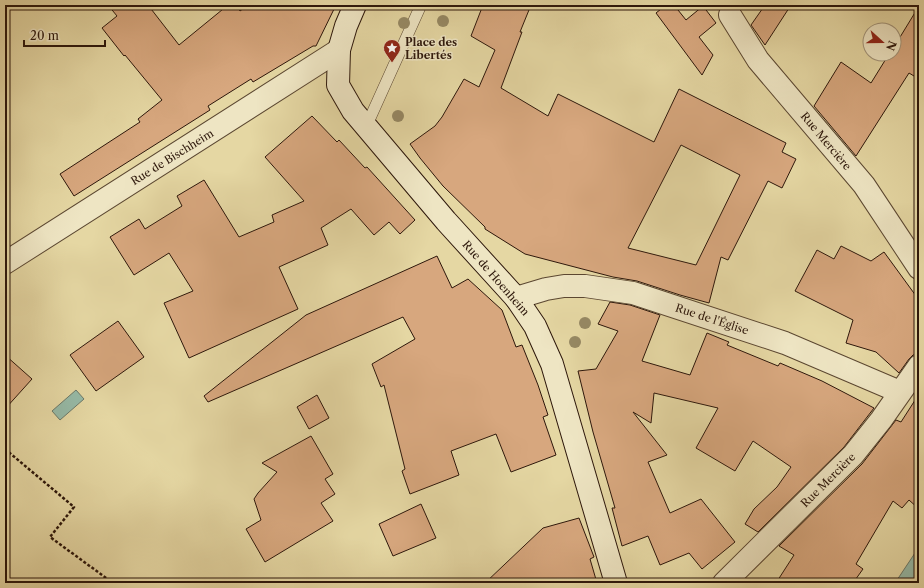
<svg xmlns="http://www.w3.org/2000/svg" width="924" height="588" font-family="'Libre Caslon Text',serif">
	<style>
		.water { fill: #96baa7; stroke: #6c7969 }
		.building { fill: #d7a77e; stroke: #2d170b; fill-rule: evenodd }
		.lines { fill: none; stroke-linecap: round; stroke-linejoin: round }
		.lane-casing { stroke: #5b4731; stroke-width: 12 }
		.street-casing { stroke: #5b4731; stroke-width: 24 }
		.secondary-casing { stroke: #2d170b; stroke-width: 24 }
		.path { stroke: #2d170b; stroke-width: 2.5; stroke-dasharray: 3 2; stroke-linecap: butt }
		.lane { stroke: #eee5c3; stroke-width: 11 }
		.street { stroke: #eee5c3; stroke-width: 22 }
		.secondary { stroke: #eee5c3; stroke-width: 22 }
		.tree { fill: #968964 }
		.labels { text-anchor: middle; stroke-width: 3; stroke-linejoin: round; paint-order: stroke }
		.poi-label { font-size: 11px; font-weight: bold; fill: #2d170b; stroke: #eee5c3; text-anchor: start }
		.street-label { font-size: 11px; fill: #2d170b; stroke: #eee5c3 }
	</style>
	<rect width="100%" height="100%" fill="#e5d7a3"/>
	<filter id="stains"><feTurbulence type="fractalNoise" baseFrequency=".005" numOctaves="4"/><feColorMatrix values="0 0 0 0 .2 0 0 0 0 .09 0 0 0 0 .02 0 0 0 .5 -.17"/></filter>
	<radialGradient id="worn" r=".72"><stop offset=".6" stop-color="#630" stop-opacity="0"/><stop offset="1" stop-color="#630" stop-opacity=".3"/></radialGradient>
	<!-- water -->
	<path class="water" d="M76 390 84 399 60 420 52 411Z
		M917 550 919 551V574L913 583H902L897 580Z"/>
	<!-- building -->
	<path class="building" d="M108 5H148L179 45 228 5H236L240 11 248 5H336L316 46H313L253 82 251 79 208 106 210 110 74 196 60 174 140 122 138 119 162 100 125 55 124 56 102 28 117 16Z
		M483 5H531L520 32H522L501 88 548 116 558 94 654 142 679 89 786 143 782 152 796 159 782 188 768 181 728 260 721 257 709 303 680 295 637 281 613 277 525 254 485 229V227L443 186 420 158 410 144 435 126 442 117 464 79 479 87 495 50 471 36ZM681 145 740 175 696 265 628 248Z
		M666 5H674L686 20 703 6 716 23 699 37 713 55 702 75 656 13Z
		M765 5H791L765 45 751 25Z
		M919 6V79L909 73 856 156 814 106 841 62 871 83 889 54H894V47Z
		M312 116 337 142 339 140 365 168 367 167 415 220 400 234 389 222 374 235 351 209 321 228 328 245 279 267 298 309 189 358 164 303 193 291 169 253 134 275 110 237 139 219 145 229 182 206 177 196 204 180 239 237 274 222 272 215 304 201 265 157Z
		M841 246 871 261 884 252 919 300V354L913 355 909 359 899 373 876 352 846 343 853 320 795 291 817 250 834 259Z
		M437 256 452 288 468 279 502 310 516 347 522 345 538 385 548 415 543 417 556 455 511 472 496 434 451 451 459 475 410 494 402 471 405 469 384 385 381 387 372 364 415 339 403 317 208 402 204 396 306 315Z
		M610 302 630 305 660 315 642 361 690 375 707 333 729 342 727 345 778 366 780 363 822 381 874 408 844 447 758 532 745 524 754 509 777 487 791 467 753 441 735 471 696 448 718 408 654 393 651 423 633 412 667 455 648 462 670 513 701 499 735 542 702 569 689 553 660 565 648 536 622 546 612 508H615L593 432 578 371 596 369 618 331 598 324Z
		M118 321 144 357 96 391 70 355Z
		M5 355 32 379 5 409Z
		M919 394V509L909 500 902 508 893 501 856 564 863 569 853 583H776L794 555 779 546 862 464 896 420 901 422Z
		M317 395 329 418 309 429 297 407Z
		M311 436 333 474 325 479 335 494 321 503 333 521 265 562 246 529 261 520 254 499 258 493 277 472 262 463Z
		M421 504 436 538 393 556 379 524Z
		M579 518 594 557 590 559 597 583H485L543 528Z"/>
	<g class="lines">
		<defs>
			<path id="lane" d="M366 127 421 5"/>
			<path id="street" d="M730 15 758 60 864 185 919 268
				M5 263 339 50
				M516 298 546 289 564 286H585L633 293 785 343 900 392
				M724 583 853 455 881 420 919 366"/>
			<path id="secondary" d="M355 5 346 26 339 50 338 85 353 111 446 221 516 298 535 326 552 364 616 583"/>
		</defs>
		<!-- lane casing -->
		<use href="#lane" class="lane-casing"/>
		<!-- street casing -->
		<use href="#street" class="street-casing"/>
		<!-- secondary casing -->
		<use href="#secondary" class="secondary-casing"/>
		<!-- path -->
		<path class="path" d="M5 449 74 507 50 537 113 583"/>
		<!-- lane -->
		<use href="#lane" class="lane"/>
		<!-- street -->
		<use href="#street" class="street"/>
		<!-- secondary -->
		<use href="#secondary" class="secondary"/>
	</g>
	<!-- trees -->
	<g class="tree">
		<circle cx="443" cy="21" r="6"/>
		<circle cx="404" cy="23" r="6"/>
		<circle cx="398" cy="116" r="6"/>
		<circle cx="585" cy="323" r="6"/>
		<circle cx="575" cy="342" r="6"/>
	</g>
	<!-- icons -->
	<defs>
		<symbol id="sight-pin" viewBox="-11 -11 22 30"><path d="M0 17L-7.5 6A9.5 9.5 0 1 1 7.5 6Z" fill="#8f2418" stroke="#eee5c3"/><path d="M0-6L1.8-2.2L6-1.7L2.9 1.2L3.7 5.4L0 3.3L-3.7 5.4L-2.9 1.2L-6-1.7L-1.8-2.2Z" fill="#fff"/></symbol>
	</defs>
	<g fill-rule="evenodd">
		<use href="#sight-pin" x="382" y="38" width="20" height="27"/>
	</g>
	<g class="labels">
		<!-- poi labels -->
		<g class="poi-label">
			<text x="405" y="46">Place des<tspan x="405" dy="13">Libertés</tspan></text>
		</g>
		<!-- street labels -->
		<g class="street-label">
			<text transform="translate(826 141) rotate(50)" y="4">Rue Mercière</text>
			<text transform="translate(172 157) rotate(-32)" y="4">Rue de Bischheim</text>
			<text transform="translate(496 278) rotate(49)" y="4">Rue de Hoenheim</text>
			<text transform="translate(712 319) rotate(18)" y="4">Rue de l'Église</text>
			<text transform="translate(828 480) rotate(-45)" y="4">Rue Mercière</text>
		</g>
	</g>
	<!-- margin -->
	<rect width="924" height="588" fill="none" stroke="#e5d7a3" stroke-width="20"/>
	<rect x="6" y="6" width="912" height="576" fill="none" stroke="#2d170b" stroke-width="2"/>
	<rect x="10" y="10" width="904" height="568" fill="none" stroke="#2d170b"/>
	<!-- north arrow -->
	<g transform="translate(882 42) rotate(111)"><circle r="19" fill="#eee5c3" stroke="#a19379"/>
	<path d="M0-3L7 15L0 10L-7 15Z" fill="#8f2418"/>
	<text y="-6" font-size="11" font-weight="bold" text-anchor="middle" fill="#2d170b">N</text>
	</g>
	<!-- scale -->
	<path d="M24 40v6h81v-6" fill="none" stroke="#2d170b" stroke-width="2"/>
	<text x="30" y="40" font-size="12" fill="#2d170b" stroke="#eee5c3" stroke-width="3" paint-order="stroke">20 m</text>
	<rect width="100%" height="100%" filter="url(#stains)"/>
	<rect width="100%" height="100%" fill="url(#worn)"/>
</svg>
